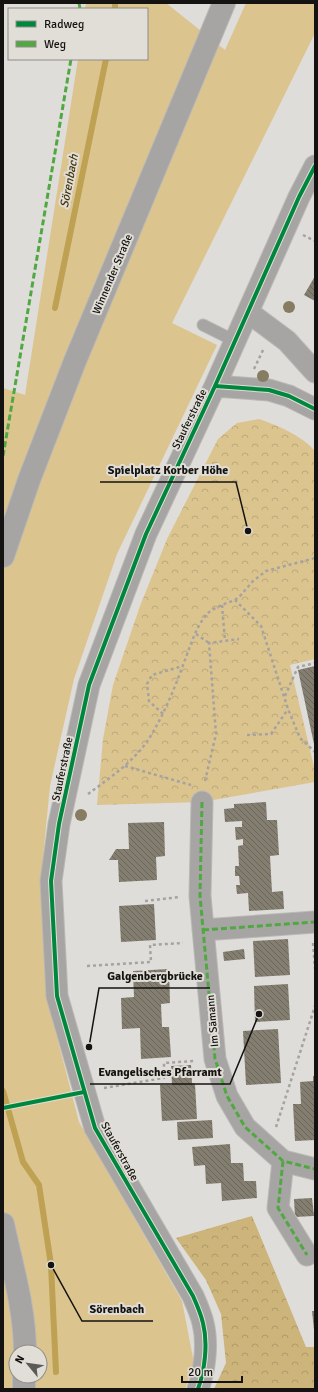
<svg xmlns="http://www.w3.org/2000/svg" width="318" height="1392" font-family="Signika,sans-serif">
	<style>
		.grass { fill: #dcc48e; fill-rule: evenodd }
		.forest { fill: url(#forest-crowns) }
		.park { fill: url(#park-crowns) }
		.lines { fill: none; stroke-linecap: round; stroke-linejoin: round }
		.stream { stroke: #bea153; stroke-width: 6 }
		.building { fill: url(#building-back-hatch) }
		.service-casing { stroke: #bab9b6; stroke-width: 13 }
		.minor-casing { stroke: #bab9b6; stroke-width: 23 }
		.tertiary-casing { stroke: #bab9b6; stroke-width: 24 }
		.path { stroke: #a4a3a2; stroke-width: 2.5; stroke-dasharray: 3 3; stroke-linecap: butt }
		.service { stroke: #a6a5a3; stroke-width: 11 }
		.minor { stroke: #a6a5a3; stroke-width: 21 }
		.tertiary { stroke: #a6a5a3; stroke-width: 22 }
		.quiet { stroke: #51a842; stroke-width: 3; stroke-dasharray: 6 3; stroke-linecap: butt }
		.cycleway-casing { stroke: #e1ded7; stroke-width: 6 }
		.cycleway { stroke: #00873e; stroke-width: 4 }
		.tree { fill: #867c62 }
		.labels { text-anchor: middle; stroke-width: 4; stroke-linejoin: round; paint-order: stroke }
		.street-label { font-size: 11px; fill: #141311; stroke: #e1ded7 }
		.water-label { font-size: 12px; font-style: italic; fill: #443308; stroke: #e1ded7 }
		.leader { fill: none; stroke: #141311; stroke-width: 1.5 }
		.callout-dot { fill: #141311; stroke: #e1ded7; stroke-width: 1.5 }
		.callout-label { font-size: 12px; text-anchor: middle; font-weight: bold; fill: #141311; stroke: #e1ded7; stroke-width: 4; stroke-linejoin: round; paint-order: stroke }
	</style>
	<defs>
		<pattern id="forest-crowns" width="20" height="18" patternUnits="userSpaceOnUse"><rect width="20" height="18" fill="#ccb47a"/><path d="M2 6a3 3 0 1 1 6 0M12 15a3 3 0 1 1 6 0" fill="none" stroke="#ae9a68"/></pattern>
		<pattern id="park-crowns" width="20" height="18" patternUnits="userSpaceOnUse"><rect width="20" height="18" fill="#dcc48e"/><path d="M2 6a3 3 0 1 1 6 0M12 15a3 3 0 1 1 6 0" fill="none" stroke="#bca879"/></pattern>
		<pattern id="building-back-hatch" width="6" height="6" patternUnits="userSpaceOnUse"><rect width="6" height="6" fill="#847e71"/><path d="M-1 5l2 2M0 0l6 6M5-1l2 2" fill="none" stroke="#6b665b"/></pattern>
	</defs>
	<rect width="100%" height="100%" fill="#dfddd9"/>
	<!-- grass -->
	<path class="grass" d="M86 3H166L225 50 246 3H315V33L172 323 217 345 117 554 74 679 50 786 41 877 47 999 79 1122 182 1301 194 1363 185 1389H3V388L25 395 78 59H147V9H85ZM16 1352H40V1376H16Z"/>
	<!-- forest -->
	<path class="forest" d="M252 1216 306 1347H315V1389H214L226 1363 221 1314 206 1280 176 1238Z"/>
	<!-- park -->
	<path class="park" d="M259 419C279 426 301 435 315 451V659L290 665 315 771V782L202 802 97 805 103 739 113 685 140 606 167 539 218 439 237 423Z"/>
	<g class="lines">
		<!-- stream -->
		<path class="stream" d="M115 9V3
			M55 308 106 59
			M3 1091 23 1162 39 1185 51 1265 56 1372"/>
	</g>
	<!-- building -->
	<path class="building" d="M315 276V301L304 295Z
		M315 666V744H314L298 670Z
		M266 802 267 820H277L279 855 270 856 272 892 283 891 284 909 249 911 248 893 237 894 236 885H240L239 876H235V866H239L238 846 243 845V839L236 840 235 827H242V821L225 822 224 809 234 808V804Z
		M164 822 165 856 156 857 157 880 119 882 118 860H109L116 849H129L128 823Z
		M154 904 156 940 121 942 119 906Z
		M288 939 290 975 255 977 253 941Z
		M244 949 245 959 224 961 223 952Z
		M169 969 170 1003 161 1004 162 1027H169L171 1057 141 1059 140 1028 122 1029 121 998 134 997 133 971Z
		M288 984 290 1020 255 1022 254 986Z
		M278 1029 281 1083 246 1085 243 1031Z
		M191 1065 192 1083 195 1084 197 1119 162 1121 160 1085H172L171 1066Z
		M313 1076H315V1140L295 1141 293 1104H301L300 1082 313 1081Z
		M212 1120 213 1138 178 1140 177 1122Z
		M230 1144 231 1163H243L244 1181H256L257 1198 222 1201 221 1183 206 1184 205 1165 194 1166 192 1147Z
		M312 1198 314 1216 295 1217 294 1199Z
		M312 1311H315V1329L314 1330Z"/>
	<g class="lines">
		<defs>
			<path id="service" d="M203 325 235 341"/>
			<path id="minor" d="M248 312 287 341 315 372
				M215 386 269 390 289 396 315 409
				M202 802 200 896 215 1059 227 1096 245 1127 283 1161 315 1169
				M203 930 315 922
				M283 1161 278 1208 307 1255
				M198 1389C205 1370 208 1343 203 1323 201 1314 197 1305 193 1296L95 1128 57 996 51 881 59 824 89 685 146 534 215 386 299 197 315 166"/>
			<path id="tertiary" d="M3 556 29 480 75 361 224 3
				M3 1224C12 1266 25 1309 25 1352
				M24 1389V1376"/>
		</defs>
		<!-- service casing -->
		<use href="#service" class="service-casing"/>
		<!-- minor casing -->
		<use href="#minor" class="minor-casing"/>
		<!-- tertiary casing -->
		<use href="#tertiary" class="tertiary-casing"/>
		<!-- path -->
		<path class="path" d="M303 235 315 241
			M254 369 264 348
			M235 600 240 596 253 581 266 571 315 558
			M222 605 225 641
			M196 634 209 643
			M285 696 298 667 315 663
			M163 714 149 701 147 684 152 675 183 666
			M247 735 271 734 288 709
			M125 766 191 785
			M205 781 216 734 209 643 239 639
			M88 794C111 777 135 761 150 737 164 714 174 690 183 665 190 648 195 627 208 613 215 607 227 603 235 600L261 626 288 709 300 738 315 752
			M145 901 180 897
			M313 943 315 969
			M87 966 151 962 150 945 183 943
			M104 1088 164 1078V1063L194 1061
			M3 1108 64 1097
			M276 1127 315 1006"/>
		<!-- service -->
		<use href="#service" class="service"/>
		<!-- minor -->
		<use href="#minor" class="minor"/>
		<!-- tertiary -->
		<use href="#tertiary" class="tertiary"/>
		<!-- quiet -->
		<path class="quiet" d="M79 3 80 9
			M3 456 71 59
			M202 802 200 896 215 1059 227 1096 245 1127 283 1161 315 1169
			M203 930 315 922
			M283 1161 278 1208 307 1255"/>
		<defs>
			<path id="cycleway" d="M215 386 269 390 289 396 315 409
				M3 1108 84 1092
				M198 1389C205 1370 208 1343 203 1323 201 1314 197 1305 193 1296L95 1128 57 996 51 881 59 824 89 685 146 534 215 386 299 197 315 166"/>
		</defs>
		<!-- cycleway casing -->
		<use href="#cycleway" class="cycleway-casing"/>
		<!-- cycleway -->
		<use href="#cycleway" class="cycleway"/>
	</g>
	<!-- trees -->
	<g class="tree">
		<circle cx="289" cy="307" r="6"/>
		<circle cx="263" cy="376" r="6"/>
		<circle cx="81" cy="815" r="6"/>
	</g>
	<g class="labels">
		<!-- street labels -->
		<g class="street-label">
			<text transform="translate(112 274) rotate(-67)" y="4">Winnender Straße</text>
			<text transform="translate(189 419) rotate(-64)" y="4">Stauferstraße</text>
			<text transform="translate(62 769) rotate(-78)" y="4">Stauferstraße</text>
			<text transform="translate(212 1021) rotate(-95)" y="4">Im Sämann</text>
			<text transform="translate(120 1151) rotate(61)" y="4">Stauferstraße</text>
		</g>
		<!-- water labels -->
		<g class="water-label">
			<text transform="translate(69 181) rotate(-79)" y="4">Sörenbach</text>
		</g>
	</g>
	<!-- callouts -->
	<path class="leader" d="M248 531L236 482H100M89 1047L99 988H210M259 1014L230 1084H90M51 1265L82 1321H153"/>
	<g class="callout-dot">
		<circle cx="248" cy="531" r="4"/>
		<circle cx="89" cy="1047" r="4"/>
		<circle cx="259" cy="1014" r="4"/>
		<circle cx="51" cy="1265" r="4"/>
	</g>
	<g class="callout-label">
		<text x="168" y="474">Spielplatz Korber Höhe</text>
		<text x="155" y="980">Galgenbergbrücke</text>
		<text x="160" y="1076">Evangelisches Pfarramt</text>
		<text x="117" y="1313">Sörenbach</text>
	</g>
	<!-- border -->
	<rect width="318" height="1392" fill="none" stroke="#141311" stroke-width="8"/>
	<!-- legend -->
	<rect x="8" y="8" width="140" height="52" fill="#e1ded7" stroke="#8f8d88"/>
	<rect x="16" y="21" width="20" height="6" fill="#00873e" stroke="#8f8d88"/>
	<text x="44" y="28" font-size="12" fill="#141311">Radweg</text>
	<rect x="16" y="41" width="20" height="6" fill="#51a842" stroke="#8f8d88"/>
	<text x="44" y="48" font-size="12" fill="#141311">Weg</text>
	<!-- north arrow -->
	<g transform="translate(28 1364) rotate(299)"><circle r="19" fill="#e1ded7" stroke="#8f8d88"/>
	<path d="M0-3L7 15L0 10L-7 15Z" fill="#5b5a57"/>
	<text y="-6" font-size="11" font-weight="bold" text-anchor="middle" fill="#141311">N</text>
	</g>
	<!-- scale -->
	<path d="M182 1376v6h60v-6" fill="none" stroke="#141311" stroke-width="2"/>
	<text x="188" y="1376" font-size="12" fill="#141311" stroke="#e1ded7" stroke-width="3" paint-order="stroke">20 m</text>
</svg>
